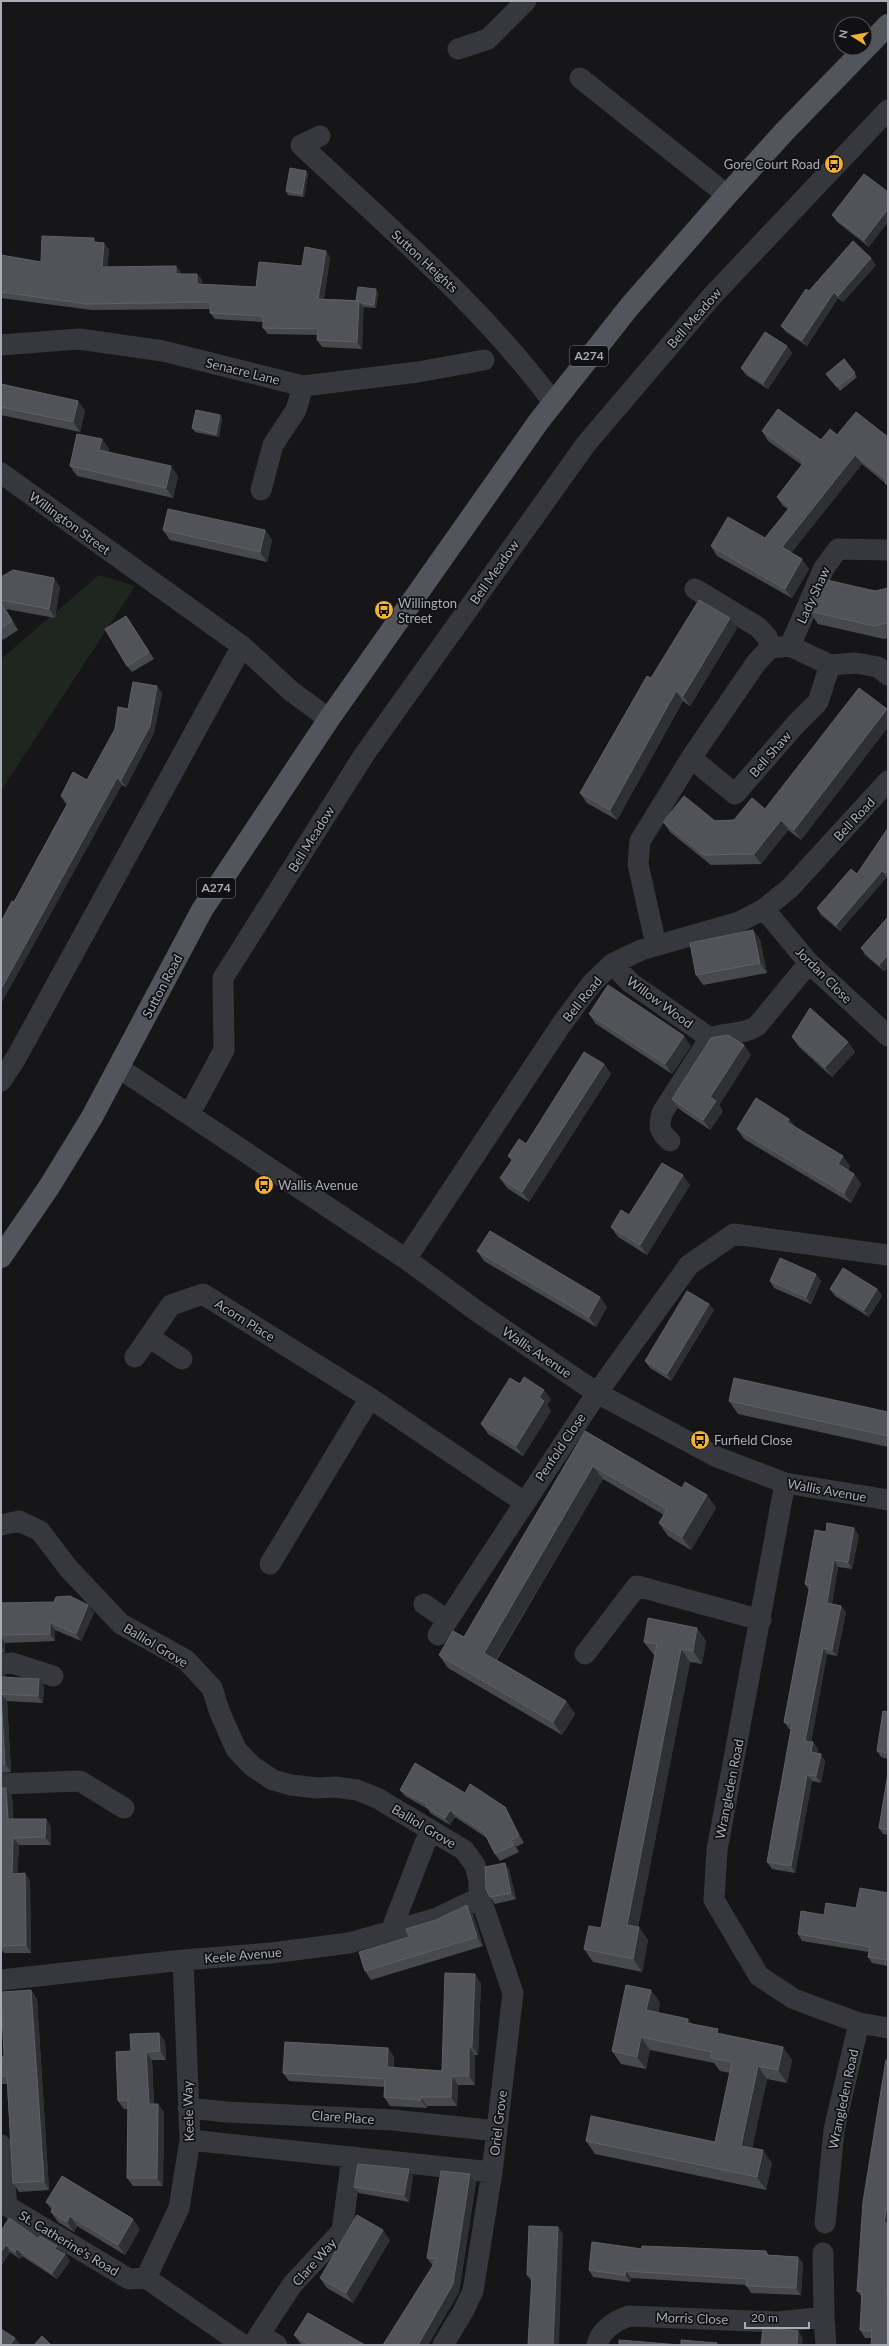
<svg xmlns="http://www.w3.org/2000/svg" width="889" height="2346" font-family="Lato,sans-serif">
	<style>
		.green { fill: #1e261f }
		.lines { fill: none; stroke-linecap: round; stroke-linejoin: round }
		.minor { stroke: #37383d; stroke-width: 21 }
		.major { stroke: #53555c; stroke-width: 22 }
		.wall { fill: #47494d }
		.shaded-wall { fill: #2f3033 }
		.building { fill: #525359; stroke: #5f6168 }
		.labels { text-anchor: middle; stroke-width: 3.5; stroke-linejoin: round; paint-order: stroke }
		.shield { fill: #111113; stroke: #7b7e86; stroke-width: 1 }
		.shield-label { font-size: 12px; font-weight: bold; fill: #a8adb8 }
		.poi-label { font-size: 13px; fill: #a8adb8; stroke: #111113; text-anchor: start }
		.street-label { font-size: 13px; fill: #a8adb8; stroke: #111113 }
	</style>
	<rect width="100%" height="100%" fill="#161618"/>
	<!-- green -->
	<path class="green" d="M99 575 135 586 1 791V659Z"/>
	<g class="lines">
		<!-- minor -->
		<path class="minor" d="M458 49 488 39 526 1
			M580 78 727 195
			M320 136 301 145C388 227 481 305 553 402
			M1 345 79 339 163 351 303 386 418 372 484 360
			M1 473 242 646 291 691 329 719
			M261 490 273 445 296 410 303 386
			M695 589 758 627 767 637 770 648
			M790 646 824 568 838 549 888 550
			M691 758 735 794 796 724 818 702 830 665
			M764 909 809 963 888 1036
			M656 945 638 864 640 841 691 758 756 663 770 648 790 646 830 665 856 663 878 667 888 675
			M612 964 631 983 710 1038
			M119 1068 406 1259 478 1312 597 1393 717 1457 785 1483 888 1500
			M1 1081 16 1058 242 646
			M190 1113 224 1050 223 978 364 755 586 444 712 296 888 110
			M670 1141C658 1131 659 1126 662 1113L710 1038C726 1032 743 1035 757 1026L809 963
			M406 1259 561 1025 592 983 612 964 641 950 739 922 764 909 790 888 888 781
			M149 1337 182 1359
			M135 1357 171 1305 203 1294 370 1398 524 1502
			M785 1483 717 1850 714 1900 759 1976 794 1999 859 2023 888 2028
			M1 1525 19 1521 40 1531 69 1569 121 1624 186 1660 212 1688 220 1713 236 1749 252 1766 273 1780 291 1785 317 1788 336 1787 357 1790 377 1798 464 1850 475 1865 479 1881V1898L485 1911 513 1993 492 2172 473 2291 464 2310 443 2345
			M270 1564 370 1398
			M424 1604 447 1620
			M438 1635 597 1393 689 1265 734 1234 888 1255
			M585 1654 637 1586 761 1620
			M1 1664 12 1663 53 1676
			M1 1784 80 1781 124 1808
			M391 1931 430 1830
			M1 1980 183 1960 271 1953 349 1943 437 1918 479 1898
			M188 2108 227 2112 393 2120 497 2131
			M190 2140 492 2172
			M1 2145 7 2206 129 2279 146 2278 243 2345
			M825 2223 834 2130 859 2023
			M823 2253 824 2317 826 2345
			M146 2278 179 2208 190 2140 183 1960
			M259 2335 292 2285 342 2231 352 2157
			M253 2345 259 2335 277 2345
			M597 2345C601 2329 615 2321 629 2316L778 2322 824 2317"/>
		<!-- major -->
		<path class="major" d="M1 1257 49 1187 92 1117 202 910 329 719 539 421 630 306 727 195 784 132 888 25"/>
	</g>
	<!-- wall -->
	<path class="wall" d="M306 171 308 174 304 197 288 195 286 191Z
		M864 174 869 247 837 222 832 215Z
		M97 242 109 249 107 267 176 266 181 273V274H197L202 280V285L256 287 302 266 330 257 324 299 356 300 378 293 376 308 363 307 362 349 322 347 317 340V335L268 334 263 328V322L215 319 210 313V309L92 310 1 298V255L41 262Z
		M876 265 843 302 838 298 807 346 786 332 781 326 809 291Z
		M787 346 792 353 768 389 746 375 741 368Z
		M844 359 857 377 840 391 829 377Z
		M1 384 78 401 85 411 80 432 1 415Z
		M220 415 222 419 219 437 195 432 192 428Z
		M762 431 821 440 837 435 888 437V487L885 483 862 464 791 553 809 569 792 598 717 556 711 546 765 538 788 509 783 506 777 497 802 465 768 441Z
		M102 439 109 449 108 452 178 476 173 498 77 476 70 466Z
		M163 530H265L272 540 267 562 170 540Z
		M1 577 60 587 55 618 6 609 18 630 3 640 1 637Z
		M888 588V638L884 639 818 624 809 611 875 591Z
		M126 616 154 659 132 672 127 666Z
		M737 628 690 706 683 701 617 820 587 803 580 793 651 678Z
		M157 686 162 693 154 733 126 787 122 785 14 902 67 804 65 803 61 796 87 780 128 709Z
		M888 711V727L801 840 788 830 761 864 711 865 670 832 663 822 734 820 765 809Z
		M888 828V878L887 877 840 931 821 915 817 908 857 874Z
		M888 917V967L884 971 865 955 861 948Z
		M753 930 760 940 767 973 703 985 696 975Z
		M589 1014 691 1046 672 1074 596 1024Z
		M792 1037 848 1042 855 1052 832 1077 799 1047Z
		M751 1055 719 1105 723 1111 710 1130 679 1109 672 1099Z
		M604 1064 611 1074 529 1202 507 1188 500 1178 512 1161 508 1156 526 1144Z
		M789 1119 795 1127 850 1166 848 1170 854 1174 861 1184 851 1203 744 1139 737 1129Z
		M690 1185 647 1255 618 1237 611 1227 629 1215Z
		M477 1251 600 1297 607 1307 596 1327 484 1261Z
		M770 1281H821L811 1304 774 1288Z
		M830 1289H877L882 1296 869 1317 835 1296Z
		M714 1310 671 1381 650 1368 645 1361Z
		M520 1384 544 1390 551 1400 547 1405 551 1411 523 1456 488 1434 481 1424Z
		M729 1401 888 1412V1447L738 1414Z
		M585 1431 682 1488 707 1495 716 1508 691 1550 668 1536 659 1523 664 1515 603 1479 497 1660 566 1701 575 1714 562 1735 448 1668 439 1655 464 1637Z
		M826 1532 859 1535 852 1569 838 1567 832 1604 841 1606 846 1612 837 1656 827 1654 811 1742H813L818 1749 817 1753 825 1761 821 1783 812 1781 795 1873 772 1869 767 1862 791 1729H789L784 1722 809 1590 805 1584Z
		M1 1600 3 1603 88 1605 94 1613 81 1641 55 1630V1641L5 1643V1652L1 1653Z
		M697 1628 706 1641 702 1664 690 1662 638 1927 648 1940 642 1972 593 1962 584 1949 601 1928 655 1655 653 1654 644 1642Z
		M1 1669 6 1676V1677L44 1686 43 1703 7 1701 11 1772 1 1773Z
		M888 1712V1759L881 1757 877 1751Z
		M888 1773V1835L883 1834 879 1828Z
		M1 1788 12 1796 13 1819H46L51 1827V1845H19L17 1874 25 1873 30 1881 31 1953H4L1 1949Z
		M400 1790 465 1793 505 1807 509 1814 524 1843 516 1847 519 1852 500 1861 495 1854 487 1838 455 1817 450 1825 430 1813 428 1809 405 1796Z
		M509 1869 516 1899 495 1904 490 1897Z
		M888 1893V1966L872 1963 868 1957 869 1952 802 1941 798 1934 824 1915 856 1908Z
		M473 1914 483 1946 371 1980 365 1971 409 1937Z
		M481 1983 478 2055H475V2085H458L457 2106H427V2108L390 2106 384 2097 385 2087 289 2081 283 2073 388 2048 394 2057V2068L442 2071Z
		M31 1990 37 1999 49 2190 19 2192 13 2183 7 2084H1V2057L4 2056Z
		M651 1990 660 2003 658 2013 688 2019 691 2024 721 2034 783 2047 792 2060 787 2083 767 2079 752 2148 772 2163 766 2190 595 2154 586 2141 715 2142 730 2073 720 2071 714 2063 650 2050 646 2069 621 2064 612 2051Z
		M165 2041 166 2060H152L154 2104 164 2112 163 2186H133L127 2178 128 2109H124L118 2101 131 2051Z
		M886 2060 872 2338H865L860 2330 862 2297 857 2291Z
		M409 2169 413 2176 409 2202 359 2193 354 2187Z
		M470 2174 476 2182 459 2292 428 2345H383L433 2266 427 2258Z
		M46 2202 140 2229 125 2255 77 2226 74 2232 58 2222 51 2212 52 2210Z
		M1 2231 38 2238 65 2254 70 2261 57 2279 22 2256 20 2259 10 2252 1 2266Z
		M563 2234 532 2282 527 2275Z
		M390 2240 353 2303 327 2288 320 2278Z
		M642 2249 766 2251 769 2255 798 2257 803 2263 801 2295 751 2293 746 2285 631 2278 630 2282 593 2277 589 2270Z
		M294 2335 365 2345H303L300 2343Z"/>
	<!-- shaded-wall -->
	<path class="shaded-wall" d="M306 171 308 174 304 197 302 194Z
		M888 209V222L869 247 864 240Z
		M104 243 109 249 107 274 102 267Z
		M326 251 330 257 323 305 318 299Z
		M871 258 876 265 843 302 838 296Z
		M176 266 181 273V281L176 274Z
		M197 274 202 280V291L197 284Z
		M376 289 378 293 376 308 374 305Z
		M834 292 838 298 807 346 802 340Z
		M359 301 364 307 362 349 357 342Z
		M787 346 792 353 768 389 763 383Z
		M78 401 85 411 80 432 73 422Z
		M220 415 222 419 219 437 216 434Z
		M102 439 109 449 106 460 99 450Z
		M855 455 862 464 788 557 782 547Z
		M171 466 178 476 173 498 166 488Z
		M265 530 272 540 267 562 260 552Z
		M802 559 809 569 792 598 785 589Z
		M54 578 60 587 55 618 49 609Z
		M1 602 6 609 18 630 12 621Z
		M126 616 131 623 154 659 149 652Z
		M730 618 737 628 690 706 683 696Z
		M157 686 162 693 154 733 126 787 121 780Z
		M676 691 683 701 617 820 610 810Z
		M887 709 888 711V727L801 840 794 830Z
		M117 778 122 785 1 1004V989Z
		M781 820 788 830 761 864 754 854Z
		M888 870V876L886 873Z
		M882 871 887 877 840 931 836 925Z
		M753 930 760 940 767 973 760 963Z
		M888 955V967L884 971 879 965Z
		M684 1036 691 1046 672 1074 665 1064Z
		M848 1042 855 1052 832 1077 825 1067Z
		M744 1045 751 1055 719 1105 723 1111 710 1130 703 1120 710 1097Z
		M604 1064 611 1074 529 1202 522 1192Z
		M789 1119 796 1129 787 1122Z
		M843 1156 850 1166 845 1174 838 1164Z
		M854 1174 861 1184 851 1203 844 1193Z
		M683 1175 690 1185 647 1255 640 1245Z
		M816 1274 821 1281 811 1304 806 1297Z
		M877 1289 882 1296 869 1317 864 1310Z
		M600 1297 607 1307 596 1327 589 1317Z
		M709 1304 714 1310 671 1381 667 1374Z
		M544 1390 551 1400 547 1405 551 1411 523 1456 516 1446 539 1397Z
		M593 1466 603 1479 493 1665 484 1653Z
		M707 1495 716 1508 691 1550 682 1537Z
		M854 1528 859 1535 852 1569 848 1562Z
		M834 1560 838 1567 831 1609 827 1603Z
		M88 1605 94 1613 81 1641 76 1634Z
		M841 1606 846 1612 837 1656 832 1650Z
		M50 1622 55 1630V1641L50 1634Z
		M697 1628 706 1641 702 1664 693 1651Z
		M1 1637 5 1643V1652L1 1646Z
		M823 1648 827 1654 810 1748 805 1741Z
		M681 1649 690 1662 636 1938 627 1925Z
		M1 1669 6 1676V1684L1 1677Z
		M39 1679 44 1686 43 1703 38 1696Z
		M1 1694 7 1701 11 1772 5 1764Z
		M566 1701 575 1714 562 1735 553 1722Z
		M813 1742 818 1749 816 1759 811 1752Z
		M821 1754 825 1761 821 1783 816 1776Z
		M807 1775 812 1781 795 1873 791 1866Z
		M6 1788 12 1796 14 1827 8 1819Z
		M505 1807 509 1814 524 1843 519 1836Z
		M450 1810 455 1817 450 1825 445 1818Z
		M46 1819 51 1827V1845L45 1837Z
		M13 1838 19 1845 17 1881 12 1874Z
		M511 1840 516 1847 519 1852 514 1845Z
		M505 1863 509 1869 516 1899 511 1893Z
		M25 1873 30 1881 31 1953 26 1945Z
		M467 1905 473 1914 483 1946 477 1937Z
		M639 1927 648 1940 642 1972 633 1959Z
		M475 1974 481 1983 478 2055 472 2047Z
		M31 1990 37 1999 49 2190 44 2181Z
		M651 1990 660 2003 655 2023 646 2010Z
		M688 2019 697 2032 687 2023Z
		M159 2033 165 2041 166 2060 160 2051Z
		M641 2037 650 2050 646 2069 637 2057Z
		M469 2047 475 2055V2085L469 2076Z
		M783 2047 792 2060 787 2083 778 2070Z
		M388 2048 394 2057 393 2076 387 2067Z
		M146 2052 152 2060 154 2112 149 2104Z
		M758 2066 767 2079 750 2159 741 2146Z
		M452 2076 458 2085 457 2106 451 2097Z
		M421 2097 427 2106V2108L421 2100Z
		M158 2104 164 2112 163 2186 157 2178Z
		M763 2150 772 2163 766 2190 757 2177Z
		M409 2169 413 2176 409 2202 404 2195Z
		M470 2174 476 2182 459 2292 428 2345H418Z
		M888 2200V2228L884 2223Z
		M70 2216 77 2226 74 2232 67 2222Z
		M133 2219 140 2229 125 2255 118 2245Z
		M558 2227 563 2234 559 2345H553Z
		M383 2230 390 2240 353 2303 346 2293Z
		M6 2245 10 2252 1 2266V2252Z
		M57 2246 62 2253 55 2249Z
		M17 2249 22 2256 20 2259 15 2252Z
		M65 2254 70 2261 57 2279 52 2273Z
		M798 2257 803 2263 801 2295 796 2288Z
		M888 2268V2305L886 2301Z
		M626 2271 631 2278 630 2282 625 2275Z
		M798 2331 803 2338 802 2345H797Z
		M15 2338 20 2344 19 2345H10Z"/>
	<!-- building -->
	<path class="building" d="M290 168 306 171 302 194 286 191Z
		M864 174 888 192V209L864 240 832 215Z
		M42 236 94 238V242L104 243 102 267 176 266V274H197V284L256 287 259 262 302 266 305 247 326 251 318 299 359 301 357 342 317 340 318 329 263 328V316L210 313V302L87 304 1 292V255L41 262Z
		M853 241 871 258 838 296 834 292 802 340 781 326 806 289 809 291Z
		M358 287 376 289 374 305 361 303 359 301 356 300Z
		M765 332 787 346 763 383 741 368Z
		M844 359 855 373 837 387 826 374Z
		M1 384 78 401 73 422 1 407Z
		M778 409 821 440 830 429 837 435 856 412 888 437V485L885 483 887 480 855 455 782 547 802 559 785 589 711 546 728 517 765 538 790 507 777 497 804 462 762 431Z
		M196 410 220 415 216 434 192 428Z
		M77 434 102 439 99 450 171 466 166 488 70 466Z
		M168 509 265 530 260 552 163 530Z
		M13 570 54 578 49 609 1 600V577Z
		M818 578 875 591 888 588V623L874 626 809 611Z
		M699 600 730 618 683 696 676 691 610 810 580 793 647 676 651 678Z
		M1 603 12 621 1 628Z
		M126 616 149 652 127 666 105 629Z
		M133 682 157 686 150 726 121 780 117 778 1 989V922L12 901 14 902 69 801 61 796 73 772 87 780 115 729 118 707 128 709Z
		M859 688 887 709 794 830 781 820 754 854 704 855 663 822 684 796 715 821 734 820 752 798 765 809Z
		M888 828V870L886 873 882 871 836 925 817 908 851 869 857 874Z
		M888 917V955L879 965 861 948Z
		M753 930 760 963 696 975 690 943Z
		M608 985 684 1036 665 1064 589 1014Z
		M810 1008 848 1042 825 1067 792 1037Z
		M728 1035 744 1045 710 1097 716 1101 703 1120 672 1099 711 1038Z
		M584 1052 604 1064 522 1192 500 1178 513 1159 508 1156 519 1139 526 1144Z
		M756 1098 789 1119 787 1122 843 1156 838 1164 854 1174 844 1193 737 1129Z
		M662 1163 683 1175 640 1245 611 1227 621 1210 629 1215Z
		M490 1231 600 1297 589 1317 477 1251Z
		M780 1258 816 1274 806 1297 770 1281Z
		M843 1268 877 1289 864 1310 830 1289Z
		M687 1291 709 1304 667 1374 645 1361Z
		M524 1377 544 1390 539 1397 544 1401 516 1446 481 1424 510 1378 520 1384Z
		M734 1378 888 1412V1436L729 1401Z
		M585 1431 682 1488 685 1482 707 1495 682 1537 659 1523 667 1509 593 1466 484 1653 566 1701 553 1722 439 1655 453 1631 464 1637Z
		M827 1523 854 1528 848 1562 834 1560 827 1603 841 1606 832 1650 823 1648 805 1741 813 1742 811 1752 821 1754 816 1776 807 1775 791 1866 767 1862 792 1724 784 1722 810 1585 805 1584 815 1530 826 1532Z
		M70 1596 88 1605 76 1634 50 1622V1634L1 1635V1603L54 1602 56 1597Z
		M648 1618 697 1628 693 1651 681 1649 627 1925 639 1927 633 1959 584 1949 589 1926 601 1928 657 1644 644 1642Z
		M1 1677 39 1679 38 1696 1 1694 5 1764H1Z
		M883 1711 888 1712V1753L877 1751Z
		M415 1763 465 1793 470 1784 505 1807 519 1836 511 1840 514 1845 495 1854 484 1832 450 1810 445 1818 425 1806 427 1804 400 1790Z
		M888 1773V1830L879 1828Z
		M1 1788H6L8 1819H46L45 1837 13 1838 12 1874 25 1873 26 1945 1 1946Z
		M505 1863 511 1893 490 1897 486 1889 485 1867Z
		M860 1888 888 1893V1960L868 1957 870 1947 798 1934 801 1911 824 1915 826 1903 856 1908Z
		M467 1905 477 1937 365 1971 359 1952 409 1937 406 1929 436 1920Z
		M445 1973 475 1974 472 2047H469V2076H452L451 2097H421V2100L384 2097 385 2079 283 2073 285 2042 388 2048 387 2067 442 2071Z
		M626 1985 651 1990 646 2010 688 2019 687 2023 718 2029 717 2033 783 2047 778 2070 758 2066 741 2146 763 2150 757 2177 586 2141 591 2116 715 2142 732 2062 711 2058 712 2052 641 2037 637 2057 612 2051Z
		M31 1990 44 2181 13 2183 7 2076H1V2057L4 2056 1 1992Z
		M159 2033 160 2051 146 2052 149 2104H158L157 2178H127L128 2100 118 2101 116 2052 131 2051 130 2034Z
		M886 2060H888V2200L884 2223H888V2268L886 2301H888V2345H871L872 2331 860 2330 862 2291H857L863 2202Z
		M358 2164 409 2169 404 2195 354 2187Z
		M441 2171 470 2174 453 2284 418 2345H383L437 2259 427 2258Z
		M62 2176 133 2219 118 2245 70 2216 67 2222 51 2212 54 2206 46 2202Z
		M357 2215 383 2230 346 2293 320 2278Z
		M9 2218 38 2238 40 2236 57 2246 55 2249 65 2254 52 2273 17 2249 15 2252 6 2245 1 2252V2231Z
		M529 2226 558 2227 553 2345H528L532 2275H527Z
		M592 2242 642 2249V2246L766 2251V2255L798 2257 796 2288 746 2286 747 2279 626 2271 625 2275 589 2270Z
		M308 2313 365 2345H310L294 2335Z
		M763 2328 798 2331 797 2345H761Z
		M1 2329 15 2338 10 2345H1Z
		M42 2336 51 2345H34Z
		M619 2340 681 2345V2340L717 2343V2345H619Z"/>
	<!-- icons -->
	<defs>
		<symbol id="bus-disc" viewBox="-11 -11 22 22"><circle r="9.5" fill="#f2b134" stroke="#111113"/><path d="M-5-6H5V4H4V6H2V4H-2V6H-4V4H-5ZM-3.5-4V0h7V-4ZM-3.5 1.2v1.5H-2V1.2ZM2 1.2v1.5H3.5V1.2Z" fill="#111"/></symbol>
	</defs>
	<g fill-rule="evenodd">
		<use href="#bus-disc" x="823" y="153" width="22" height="22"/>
		<use href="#bus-disc" x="373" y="599" width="22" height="22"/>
		<use href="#bus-disc" x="253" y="1174" width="22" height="22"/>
		<use href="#bus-disc" x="689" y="1429" width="22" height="22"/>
	</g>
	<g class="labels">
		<!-- shield labels -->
		<g class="shield">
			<rect x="570" y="346" width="38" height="20" rx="3"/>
			<rect x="197" y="878" width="38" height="20" rx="3"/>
		</g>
		<g class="shield-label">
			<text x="589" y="360">A274</text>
			<text x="216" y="892">A274</text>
		</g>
		<!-- poi labels -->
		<g class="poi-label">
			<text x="820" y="169" text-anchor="end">Gore Court Road</text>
			<text x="398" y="608">Willington<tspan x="398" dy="15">Street</tspan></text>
			<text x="278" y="1190">Wallis Avenue</text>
			<text x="714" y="1445">Furfield Close</text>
		</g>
		<!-- street labels -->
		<g class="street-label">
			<text transform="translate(425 261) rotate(43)" y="5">Sutton Heights</text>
			<text transform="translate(694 318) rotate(-49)" y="5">Bell Meadow</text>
			<text transform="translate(243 371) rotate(14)" y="5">Senacre Lane</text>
			<text transform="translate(70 523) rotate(36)" y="5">Willington Street</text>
			<text transform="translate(494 572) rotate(-55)" y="5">Bell Meadow</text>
			<text transform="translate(813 595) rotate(-65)" y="5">Lady Shaw</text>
			<text transform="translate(770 754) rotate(-49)" y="5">Bell Shaw</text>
			<text transform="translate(854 819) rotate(-47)" y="5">Bell Road</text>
			<text transform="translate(311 839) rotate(-58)" y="5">Bell Meadow</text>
			<text transform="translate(824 975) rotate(45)" y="5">Jordan Close</text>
			<text transform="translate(162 986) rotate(-62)" y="5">Sutton Road</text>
			<text transform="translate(582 999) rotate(-51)" y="5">Bell Road</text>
			<text transform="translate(660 1002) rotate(36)" y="5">Willow Wood</text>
			<text transform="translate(245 1320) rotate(32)" y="5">Acorn Place</text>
			<text transform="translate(537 1352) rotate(34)" y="5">Wallis Avenue</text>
			<text transform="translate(560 1447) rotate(-56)" y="5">Penfold Close</text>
			<text transform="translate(827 1490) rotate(10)" y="5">Wallis Avenue</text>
			<text transform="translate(156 1645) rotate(31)" y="5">Balliol Grove</text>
			<text transform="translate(729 1789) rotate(-79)" y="5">Wrangleden Road</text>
			<text transform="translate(424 1826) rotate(31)" y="5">Balliol Grove</text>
			<text transform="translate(243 1955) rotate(-5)" y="5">Keele Avenue</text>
			<text transform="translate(843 2099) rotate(-78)" y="5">Wrangleden Road</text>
			<text transform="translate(188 2111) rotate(-92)" y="5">Keele Way</text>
			<text transform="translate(343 2117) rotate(4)" y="5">Clare Place</text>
			<text transform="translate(498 2123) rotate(-83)" y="5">Oriel Grove</text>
			<text transform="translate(69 2243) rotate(31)" y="5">St. Catherine's Road</text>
			<text transform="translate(314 2262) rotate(-48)" y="5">Clare Way</text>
			<text transform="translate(692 2318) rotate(2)" y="5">Morris Close</text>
		</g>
	</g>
	<!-- border -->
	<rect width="889" height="2346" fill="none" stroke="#a8adb8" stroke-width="4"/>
	<!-- north arrow -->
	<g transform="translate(853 36) rotate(281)"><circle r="19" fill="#111113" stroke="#4d4f55"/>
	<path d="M0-3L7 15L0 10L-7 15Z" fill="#f2b134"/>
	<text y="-6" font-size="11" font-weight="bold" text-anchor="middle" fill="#a8adb8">N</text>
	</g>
	<!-- scale -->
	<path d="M745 2322v6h64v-6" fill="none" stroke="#a8adb8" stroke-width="2"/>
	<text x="751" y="2322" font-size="12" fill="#a8adb8" stroke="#111113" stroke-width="3" paint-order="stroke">20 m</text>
</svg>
